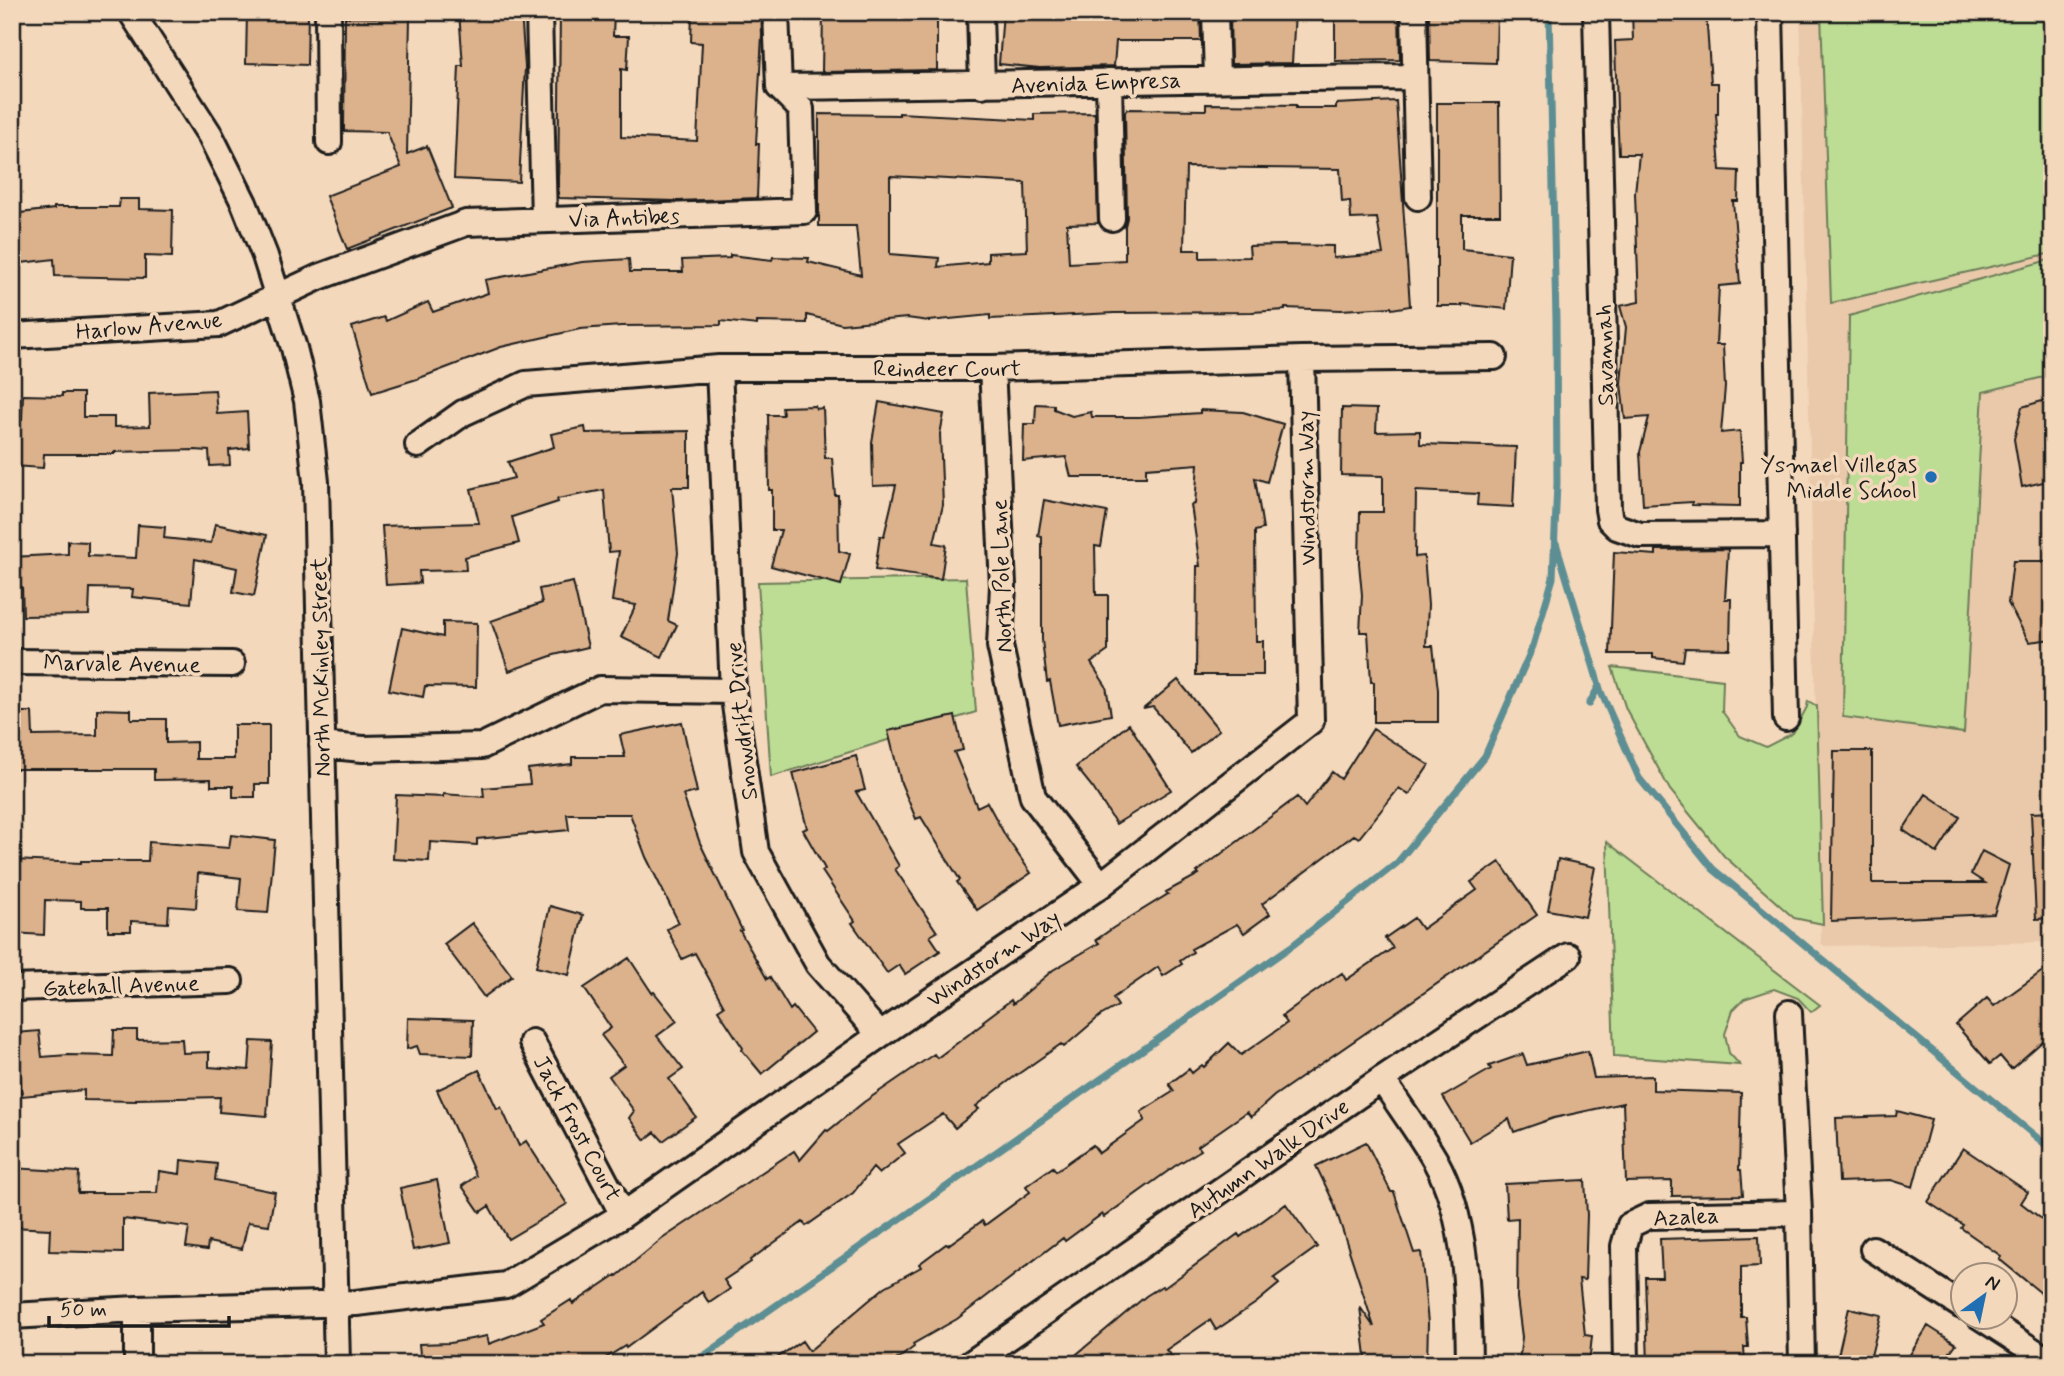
<svg xmlns="http://www.w3.org/2000/svg" width="2064" height="1376" font-family="Mynerve,sans-serif">
	<style>
		.built { fill: #e9c9aa }
		.green { fill: #bddd95; stroke: #6c7c58; stroke-width: 2 }
		.lines { fill: none; stroke-linecap: round; stroke-linejoin: round }
		.stream { stroke: #5d8e93; stroke-width: 7 }
		.building { fill: #dcb28d; stroke: #1c1c1c; stroke-width: 2; fill-rule: evenodd }
		.minor-casing { stroke: #1c1c1c; stroke-width: 30 }
		.minor { stroke: #f4d8bb; stroke-width: 24 }
		.poi-dot { fill: #1f6fb2; stroke: #f4d8bb; stroke-width: 2.5 }
		.labels { text-anchor: middle; stroke-width: 7; stroke-linejoin: round; paint-order: stroke }
		.street-label { font-size: 23px; fill: #1c1c1c; stroke: #f4d8bb }
		.poi-label { font-size: 23px; fill: #1c1c1c; stroke: #f4d8bb; text-anchor: end }
	</style>
	<rect width="100%" height="100%" fill="#f4d8bb"/>
	<filter id="ink" filterUnits="userSpaceOnUse"><feTurbulence type="fractalNoise" baseFrequency=".0143" numOctaves="2"/><feDisplacementMap in="SourceGraphic" scale="14" xChannelSelector="R" yChannelSelector="G"/><feConvolveMatrix kernelMatrix="1 2 1 2 8 2 1 2 1" color-interpolation-filters="sRGB"/></filter>
	<g filter="url(#ink)">
		<!-- built -->
		<path class="built" d="M1800 12H2052V942L1825 946 1821 943Z"/>
		<!-- green -->
		<path class="green" d="M1821 12H2052V253L1831 303Z
			M2052 259V375L1983 392 1964 733 1843 717 1849 316Z
			M966 578 976 712 771 777 758 582Z
			M1612 667 1723 680 1722 711 1740 736 1766 747 1793 733 1807 707 1808 701 1817 706 1823 924 1794 918 1724 856 1670 790 1626 709Z
			M1607 842 1820 1005 1811 1012 1798 998 1774 989 1744 999 1733 1010 1725 1034 1729 1053 1740 1065 1614 1056Z"/>
		<g class="lines">
			<!-- stream -->
			<path class="stream" d="M1556 543 1601 692 1639 778 1713 869 2052 1150
				M1589 704 1599 686
				M692 1364 1293 945 1397 863 1485 756 1533 646 1553 578 1557 483 1556 320 1549 12"/>
		</g>
		<!-- building -->
		<path class="building" d="M247 12H308L307 65 246 63Z
			M459 12H521L525 67 519 182 454 179 459 66H463Z
			M560 12H614L613 36H629L627 70 621 69V137L697 141 702 43 691 42 692 12H761L762 35 756 144H759L757 198 677 201 558 198Z
			M823 12H937V70L822 72Z
			M1003 12H1105L1132 15V12H1200L1201 41H1116L1114 66 1040 68 999 64Z
			M1230 12H1295L1292 63 1231 64Z
			M1335 12H1399L1400 60 1335 61Z
			M1429 12H1497L1496 63 1430 61Z
			M1632 12H1706L1711 83H1718V114H1716L1720 170 1739 171 1738 201H1733L1740 284 1719 286 1716 345H1723L1725 387 1721 433 1740 431 1742 462H1740V506L1692 505V502L1643 505 1640 452 1649 417 1625 419 1621 383 1626 327 1620 306 1639 302 1635 193 1639 154H1619L1617 110 1615 41 1633 40Z
			M345 17 410 18 407 154 427 146 452 208 347 249 326 196 401 167 387 132 344 131Z
			M1396 101 1410 306 1392 309 1391 307 1341 310 1285 308V310L1252 312 1114 313 990 319V315L929 321 907 318 842 324 807 315V323L757 322V325L721 321V325L621 326 580 329 501 347 417 379 372 393 352 327 384 317 386 321 428 302 433 312 488 293 485 280 582 262 629 259 630 272H683L682 260 730 258V255L772 260 773 257 809 258 808 262 861 275 856 226H819V114L899 115V113L1034 120V114L1095 113 1098 223 1067 224 1069 263 1125 260V226L1127 218 1125 112 1127 109 1206 110V104L1296 105V108H1336V104ZM1186 167 1340 169 1342 202 1350 201 1351 219 1377 218 1383 254 1333 258V246L1283 245 1249 246 1250 257 1200 258V250H1184ZM890 176 1025 183 1027 251 988 253V262L938 267 939 258 890 254Z
			M1437 103H1499L1500 215H1462V249L1510 254 1506 309 1462 304V306H1437Z
			M120 199H139V209L173 210 172 257 145 256V278L55 276 54 259 12 264V214L54 209V207H119Z
			M215 390 217 414 247 412 249 448 229 450 230 465 210 466 209 451 195 450 114 452V454H44L43 468 12 466V419L22 420 23 395 62 396V393H83V417H114V427L150 426 149 393Z
			M2052 398V480L2022 487 2014 439 2022 407Z
			M879 402 944 414 940 434 943 505 934 543 946 545 941 579 875 570 880 536H884L896 485 873 486 872 442Z
			M1036 404 1054 405V409L1072 416 1091 412 1092 417H1139L1200 413V410L1243 412 1283 424 1267 482 1255 478 1263 529 1255 531 1256 641H1263V675H1196L1197 566H1200L1191 505 1195 504 1198 464 1146 468V477H1071L1066 457 1023 461 1024 424H1035Z
			M815 406 816 409 823 408 825 458H832L835 495H838L839 551 850 554 841 585 771 566 781 530H772V490H769L768 415H783L782 407Z
			M1342 408 1377 409 1376 432 1420 431V444L1516 447 1513 507 1477 505 1478 494 1416 491 1415 557 1424 556 1428 605 1426 646H1433L1438 690V722H1374V682H1371L1368 632H1360L1362 595 1359 563 1360 512H1383V476L1341 475Z
			M585 427 586 433 689 431V487H672L678 553 668 621 677 625 662 657 621 637 636 605 612 601 619 551 609 552 604 490 557 499 558 502 512 517 519 543 465 557 466 570 419 571 420 583 386 585 382 526 479 523 471 489 514 478 508 462 554 447 551 434Z
			M1044 500 1107 512 1101 547 1095 546 1096 595H1108V651L1091 663 1106 686 1111 715 1058 725 1050 681 1047 682 1042 640V537L1038 536Z
			M215 524 267 535 254 596 233 592 237 568 195 559 191 603 132 597 133 589 90 588 89 615 23 616 22 587H12V557L68 554V541L88 542V556L136 558 138 525 165 527 164 538 211 543Z
			M1728 549 1725 599H1731L1730 649 1685 648 1683 661 1653 658V654H1610L1614 552 1656 555V550H1659Z
			M2013 561H2052V639L2029 642 2008 603Z
			M573 582 588 647 554 655 509 671 491 621 542 603 539 589Z
			M443 622 477 623 476 687 425 686 423 697 389 690 402 628 443 637Z
			M1178 680 1219 730 1191 753 1153 707 1143 709Z
			M97 709 131 710V719H166V743L196 742V759H234V725H269V784H255V797H233V786H211V779L154 780V769H12V712H32L33 736 97 735Z
			M955 716 963 750 954 752 977 807 987 802 1006 837 1031 873 977 910 957 882 960 880 921 817 916 819 901 783 888 731Z
			M682 722 697 792 683 795 700 843 742 930 740 931 767 979 770 977 790 1010 793 1007 813 1032 762 1074 742 1050 743 1048 718 1010 724 1006 695 953 682 959 667 929 679 923 646 857 630 814H567L569 830 477 839V845L430 842 429 861 393 859 396 795 443 797V794L484 797 483 788 530 784 528 769 572 764V757H625L620 735Z
			M1129 724 1171 790 1116 824 1093 788 1076 767Z
			M1373 729 1429 765 1409 795 1399 788 1359 838 1354 835 1262 904 1270 914 1244 933 1237 924 1191 949 1193 952 1180 961 1182 964 1163 976 1158 967 1113 998 1118 1006 1100 1016 1064 1047 1061 1044 1014 1077 976 1106 979 1109 955 1128 943 1114 898 1144 905 1153 879 1174 873 1168 853 1193 806 1226 803 1222 750 1260 751 1262 724 1280 730 1289 709 1303 702 1292 626 1348 625 1346 596 1364H421L419 1344 450 1343 487 1336 489 1344 544 1323 541 1319 571 1300 573 1304 616 1275 617 1276 662 1239 794 1151 800 1160 826 1130 828 1131 864 1102 934 1054 937 1058 984 1023 983 1021 1011 1000 1013 1004 1053 970 1099 943 1096 940 1113 928 1168 894 1166 892 1199 874 1197 872 1297 797 1305 807 1332 772 1341 779Z
			M1834 751H1872V883H1985L1971 874 1982 851 2009 865 1994 914 1831 921Z
			M856 756 865 790 856 792 899 866 895 869 937 932 930 936 940 951 905 974 899 965 887 973 852 923 855 921 822 871 825 869 803 830 807 828 793 773Z
			M1926 794 1960 817 1937 853 1903 830Z
			M2052 812V918L2036 919 2031 813Z
			M231 835 275 840 268 913 238 911 241 878 198 873 196 908 169 906 168 923 131 921V931H108V908H81V901L45 900 44 935 12 933 13 860 81 863V861H148L149 842 229 848Z
			M1558 859 1595 867 1585 917 1548 910Z
			M1500 862 1537 915 1274 1096 1251 1117 1247 1112 1198 1146 1201 1150 1175 1166 1104 1217 1102 1214 1065 1241 1063 1238 957 1319 913 1344 914 1347 891 1364H768L802 1341 809 1351 885 1287 921 1267 919 1264 946 1244 948 1245 982 1221 985 1225 1030 1192 1026 1186 1053 1167 1056 1171 1093 1145 1099 1153 1145 1120 1141 1112 1174 1091 1169 1084 1189 1069 1192 1073 1202 1065 1204 1067 1229 1043 1241 1055 1287 1023 1282 1016 1306 998 1342 973 1346 980 1393 948 1385 938 1414 918 1422 929 1477 890 1471 882Z
			M550 906 583 915 569 975 536 967Z
			M472 923 512 976 484 997 444 944Z
			M629 958 652 993 654 992 677 1021 657 1036 683 1069 669 1079 696 1117 663 1141 655 1132 645 1140 629 1118 634 1111 609 1076 624 1065 601 1035 611 1028 584 988Z
			M2044 970 2052 980V1033L2011 1069 2000 1056 1990 1064 1956 1025 1987 998 1994 1006Z
			M408 1018 473 1020 472 1056 420 1054 417 1046 407 1049Z
			M114 1030H137V1040L182 1039 183 1053 209 1052V1067L249 1070 251 1041 272 1042 267 1116 219 1112 220 1097 136 1099V1101L84 1100V1090L22 1096 16 1033 39 1031 42 1057 68 1055 113 1056Z
			M1588 1051 1594 1078 1653 1076V1090L1741 1093 1739 1170H1741L1743 1195 1672 1196V1181L1626 1182 1623 1103 1554 1118 1514 1132 1509 1119 1470 1142 1443 1097 1491 1069 1489 1066 1523 1054 1527 1065Z
			M479 1070 497 1109 501 1107 519 1146 526 1141 567 1204 508 1239 489 1206 480 1212 462 1186 476 1176 437 1090Z
			M1897 1111 1931 1120 1913 1187 1891 1180 1839 1182 1836 1118 1896 1116Z
			M1366 1142 1391 1192H1394L1414 1253 1421 1252 1428 1323 1427 1364H1367L1360 1307 1374 1327 1333 1201 1316 1166Z
			M1963 1148 2028 1192 2021 1203 2052 1227V1302L1999 1259 2001 1256 1961 1228 1963 1225 1928 1202Z
			M181 1160 217 1164 215 1180 275 1192 269 1225 248 1222 242 1249 208 1242 207 1250 186 1247 189 1227 123 1219V1253L49 1251 50 1229 12 1227V1168L79 1172 78 1193H157L159 1171 180 1174Z
			M437 1180 450 1243 413 1250 400 1188Z
			M1585 1180 1587 1215 1585 1280 1579 1279 1585 1335 1592 1336 1589 1364 1519 1362 1522 1337 1517 1298 1518 1218 1507 1219 1505 1184Z
			M1286 1204 1317 1247 1274 1278 1279 1284 1256 1303 1216 1330 1210 1320 1166 1350 1178 1364H1065L1146 1296 1162 1286 1164 1288 1238 1234 1240 1237Z
			M1759 1236 1760 1266 1741 1267V1317H1746L1748 1347H1744L1745 1364H1648L1645 1277H1662L1660 1239Z
			M1849 1308 1881 1315 1869 1364H1836Z
			M1928 1326 1956 1344 1950 1352 1969 1364H1904Z"/>
		<g class="lines">
			<defs>
				<path id="minor" d="M131 12 210 135 244 203 265 256 294 348 307 401 316 482 337 1364
					M328 12 329 142
					M539 12 544 220
					M776 12 779 87
					M980 12 982 85
					M1215 12 1217 78
					M1414 12 1418 197
					M1596 12 1608 509 1610 520 1617 527 1640 535 1782 534
					M1770 12 1786 718
					M1109 81 1112 218
					M779 87C991 85 1202 78 1413 77
					M12 336 219 324 319 277 466 223 804 211 801 109 779 87
					M719 368 733 691 756 852 818 964 880 1035
					M992 368 1003 585 1000 646 1033 797 1101 885
					M418 445 463 413 526 384 719 368H992L1302 359 1494 357
					M12 662 232 664
					M322 745 363 749 482 746 600 689 733 691
					M12 988 230 981
					M1789 1013 1799 1213 1802 1364
					M532 1042 623 1215
					M1382 1079C1399 1106 1419 1132 1435 1160 1468 1219 1468 1298 1469 1364
					M1873 1249 1962 1306
					M12 1316 137 1309 356 1303 506 1285 623 1215 880 1035 1101 885 1311 721 1302 359
					M1979 1316 2052 1363
					M137 1364V1309
					M970 1364 1382 1079 1568 956
					M1626 1364 1624 1246 1630 1225 1649 1216 1799 1213"/>
			</defs>
			<!-- minor casing -->
			<use href="#minor" class="minor-casing"/>
			<!-- minor -->
			<use href="#minor" class="minor"/>
		</g>
	</g>
	<!-- markers -->
	<circle class="poi-dot" cx="1931" cy="477" r="7"/>
	<g class="labels">
		<!-- street labels -->
		<g class="street-label">
			<text transform="translate(1096 82) rotate(-2)" y="8">Avenida Empresa</text>
			<text transform="translate(624 217) rotate(-2)" y="8">Via Antibes</text>
			<text transform="translate(149 325) rotate(-5)" y="8">Harlow Avenue</text>
			<text transform="translate(1604 355) rotate(-91)" y="8">Savannah</text>
			<text x="947" y="376">Reindeer Court</text>
			<text transform="translate(1306 488) rotate(-91)" y="8">Windstorm Way</text>
			<text transform="translate(1001 576) rotate(-92)" y="8">North Pole Lane</text>
			<text transform="translate(122 663) rotate(1)" y="8">Marvale Avenue</text>
			<text transform="translate(320 667) rotate(-91)" y="8">North McKinley Street</text>
			<text transform="translate(741 721) rotate(-96)" y="8">Snowdrift Drive</text>
			<text transform="translate(993 958) rotate(-34)" y="8">Windstorm Way</text>
			<text transform="translate(121 985) rotate(-2)" y="8">Gatehall Avenue</text>
			<text transform="translate(578 1128) rotate(62)" y="8">Jack Frost Court</text>
			<text transform="translate(1268 1158) rotate(-35)" y="8">Autumn Walk Drive</text>
			<text transform="translate(1686 1216) rotate(-3)" y="8">Azalea</text>
		</g>
		<!-- poi labels -->
		<g class="poi-label">
			<text x="1917" y="472">Ysmael Villegas<tspan x="1917" dy="26">Middle School</tspan></text>
		</g>
	</g>
	<!-- margin -->
	<rect width="2064" height="1376" fill="none" stroke="#f4d8bb" stroke-width="42"/>
	<rect x="21" y="21" width="2022" height="1334" fill="none" stroke="#1c1c1c" stroke-width="2.5" filter="url(#ink)"/>
	<!-- north arrow -->
	<g transform="translate(1984 1296) rotate(33)"><circle r="33" fill="#f4d8bb" stroke="#9e8d7b" stroke-width="2"/>
	<path d="M0-5L12 26L0 18L-12 26Z" fill="#1f6fb2"/>
	<text y="-10" font-size="19" font-weight="bold" text-anchor="middle" fill="#1c1c1c">N</text>
	</g>
	<!-- scale -->
	<path d="M49 1316v10h180v-10" fill="none" stroke="#1c1c1c" stroke-width="3.5"/>
	<text x="60" y="1316" font-size="21" fill="#1c1c1c" stroke="#f4d8bb" stroke-width="5" paint-order="stroke">50 m</text>
</svg>
